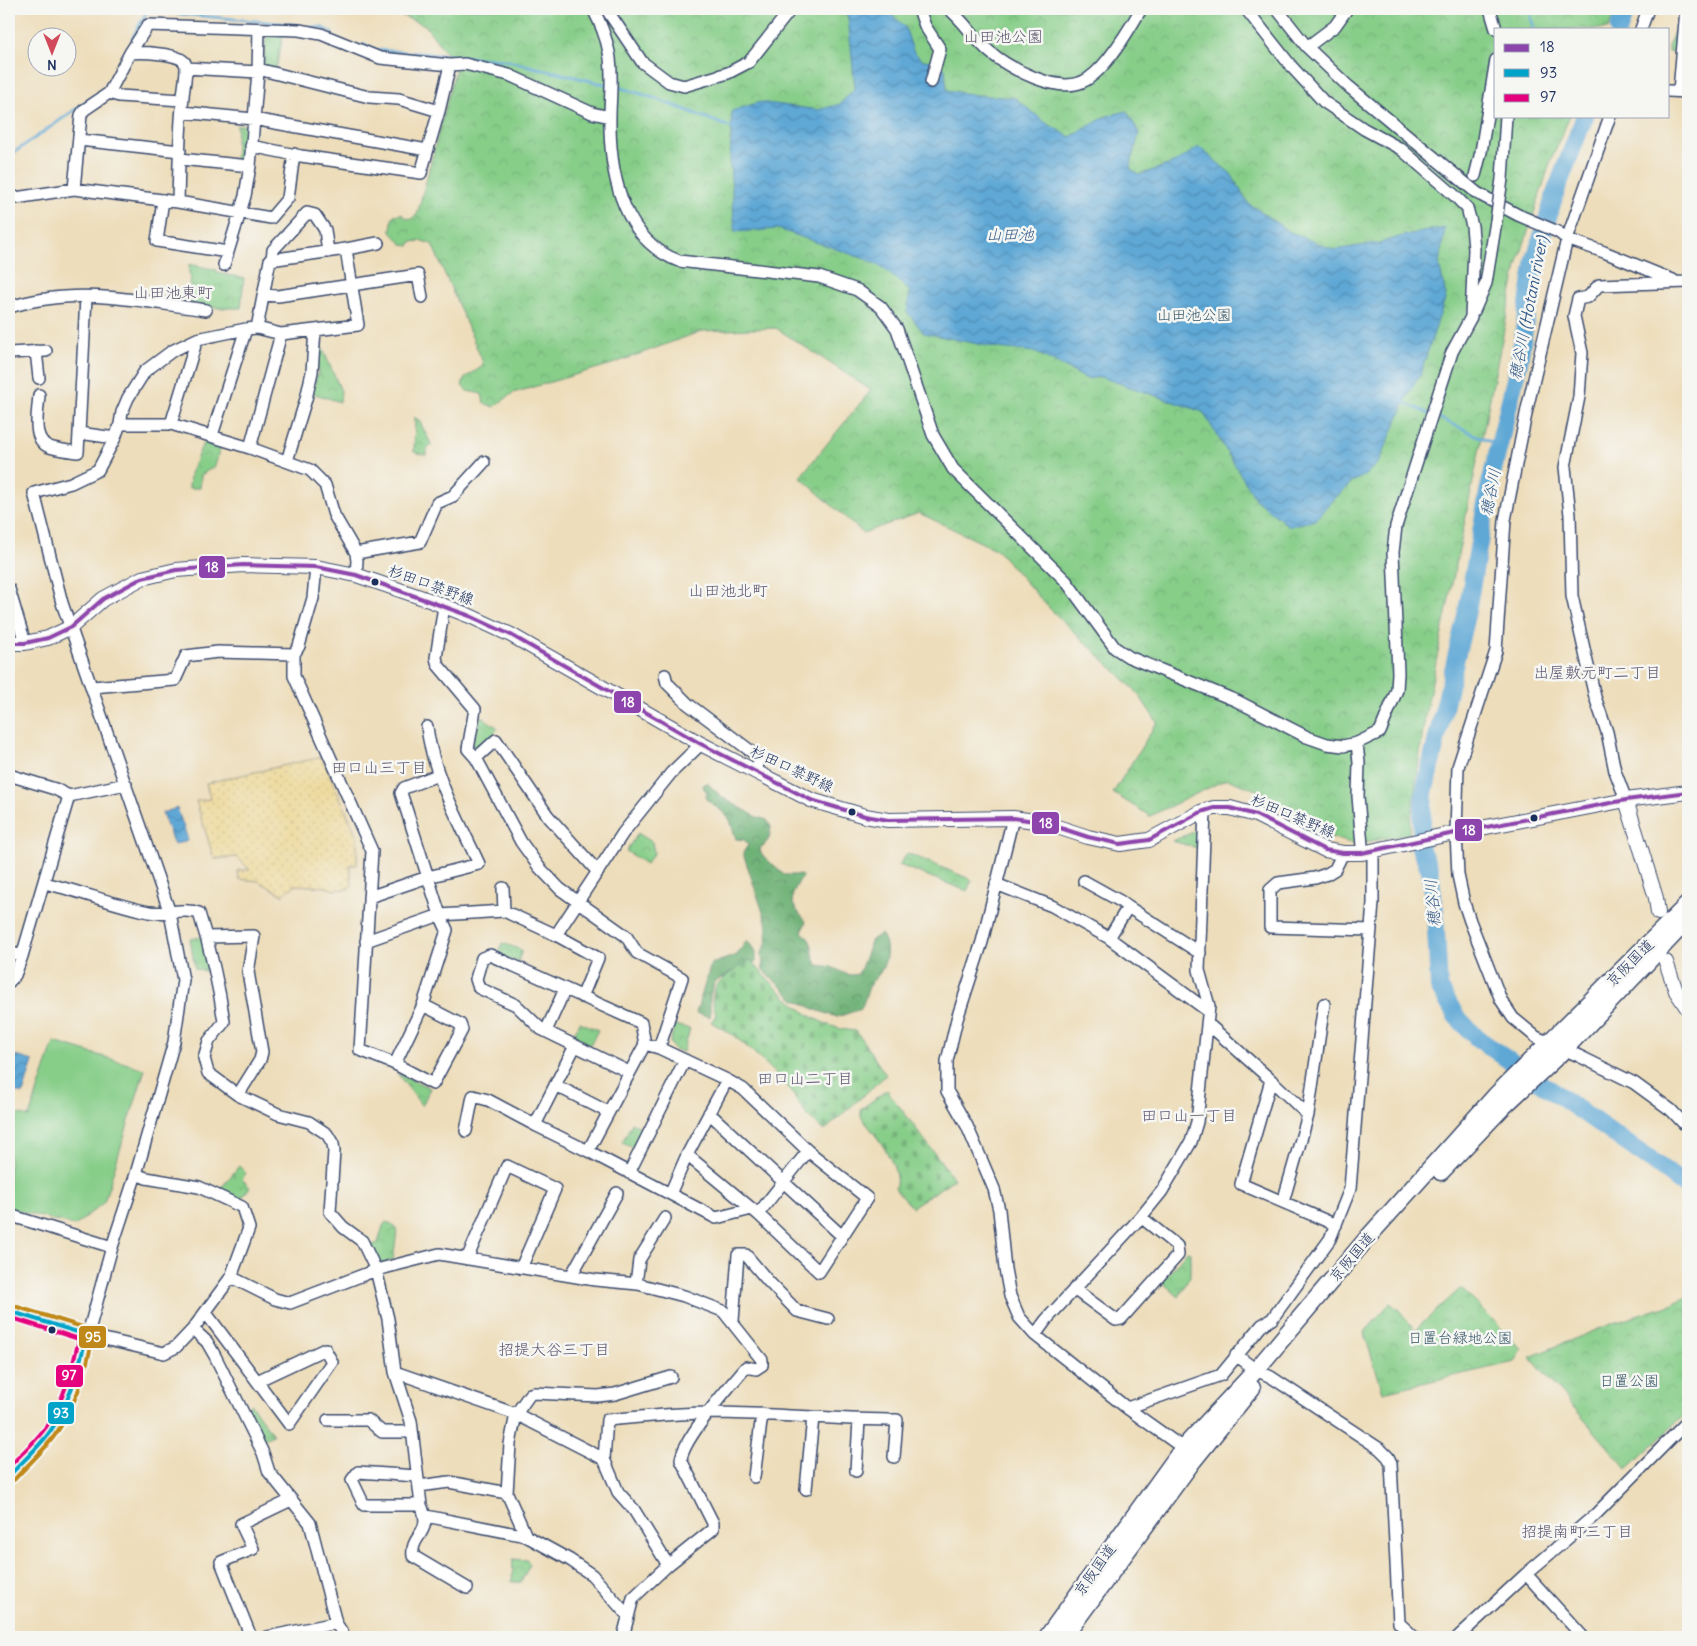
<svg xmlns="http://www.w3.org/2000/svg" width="1697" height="1646" font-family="Delius,'Klee One',sans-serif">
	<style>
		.forest { fill: url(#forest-crowns); stroke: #44706a }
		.sand { fill: url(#sand-dots); stroke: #84847e }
		.cemetery { fill: url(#cemetery-stones); stroke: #517e74 }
		.park { fill: url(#park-crowns); stroke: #517e74 }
		.pitch { fill: #87ce89; stroke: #517e74 }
		.water { fill: url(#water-waves); stroke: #3c6c9a }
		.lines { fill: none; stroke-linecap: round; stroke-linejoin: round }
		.stream { stroke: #5ea8d6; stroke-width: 3 }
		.river { stroke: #5ea8d6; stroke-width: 18 }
		.minor-casing { stroke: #3a496c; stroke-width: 14 }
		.major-casing { stroke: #3a496c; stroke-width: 16 }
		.highway-casing { stroke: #3a496c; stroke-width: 19 }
		.minor { stroke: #fff; stroke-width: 11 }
		.major { stroke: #fff; stroke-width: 14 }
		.highway { stroke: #fff; stroke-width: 16 }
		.minor-bridge-casing { stroke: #3a496c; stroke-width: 14; stroke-linecap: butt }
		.minor-bridge { stroke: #fff; stroke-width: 11 }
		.bus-1-casing { stroke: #f6f6f2; stroke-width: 8 }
		.bus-2-casing { stroke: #f6f6f2; stroke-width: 8 }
		.bus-3-casing { stroke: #f6f6f2; stroke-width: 8 }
		.bus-4-casing { stroke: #f6f6f2; stroke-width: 8 }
		.bus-1 { stroke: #8e44ad; stroke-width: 4 }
		.bus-2 { stroke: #01a3c8; stroke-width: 4 }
		.bus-3 { stroke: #e5007d; stroke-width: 4 }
		.bus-4 { stroke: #c08818; stroke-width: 4 }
		.bus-dot { fill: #1b2f5e; stroke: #f6f6f2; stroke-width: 2 }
		.labels { text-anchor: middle; stroke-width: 5; stroke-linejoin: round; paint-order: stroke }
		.park-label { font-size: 15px; fill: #365769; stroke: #f6f6f2 }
		.street-label { font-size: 15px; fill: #1b2f5e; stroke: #f6f6f2 }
		.neighbourhood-label { font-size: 16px; fill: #5e5771; stroke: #f6f6f2 }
		.water-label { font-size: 16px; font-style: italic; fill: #325988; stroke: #f6f6f2 }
		.line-badge { stroke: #f6f6f2; stroke-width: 2 }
		.badge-label { font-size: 14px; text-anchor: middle; font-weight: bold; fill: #fff }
	</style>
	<defs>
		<pattern id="forest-crowns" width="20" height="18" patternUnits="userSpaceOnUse" patternTransform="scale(1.25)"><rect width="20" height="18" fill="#6db175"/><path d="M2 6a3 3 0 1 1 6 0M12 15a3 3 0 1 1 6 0" fill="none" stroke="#599063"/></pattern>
		<pattern id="sand-dots" width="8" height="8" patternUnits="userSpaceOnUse" patternTransform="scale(1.25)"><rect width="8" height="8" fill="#eeda9e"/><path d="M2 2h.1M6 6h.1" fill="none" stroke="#ccbb8a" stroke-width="1.8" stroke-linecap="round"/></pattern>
		<pattern id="cemetery-stones" width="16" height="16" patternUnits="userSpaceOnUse" patternTransform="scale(1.25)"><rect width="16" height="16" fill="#87ce89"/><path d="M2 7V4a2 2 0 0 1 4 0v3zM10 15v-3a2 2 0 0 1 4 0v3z" fill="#74b179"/></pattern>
		<pattern id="park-crowns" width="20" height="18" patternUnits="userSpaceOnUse" patternTransform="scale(1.25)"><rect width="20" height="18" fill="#87ce89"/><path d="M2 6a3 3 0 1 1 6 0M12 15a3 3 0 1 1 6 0" fill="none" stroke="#74b179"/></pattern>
		<pattern id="water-waves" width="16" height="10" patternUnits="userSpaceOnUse" patternTransform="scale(1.25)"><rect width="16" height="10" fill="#5ea8d6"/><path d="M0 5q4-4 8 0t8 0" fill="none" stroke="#4d89b1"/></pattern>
	</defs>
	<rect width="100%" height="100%" fill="#f6f6f2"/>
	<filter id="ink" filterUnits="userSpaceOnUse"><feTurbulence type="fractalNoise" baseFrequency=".02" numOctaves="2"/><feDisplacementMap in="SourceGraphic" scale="10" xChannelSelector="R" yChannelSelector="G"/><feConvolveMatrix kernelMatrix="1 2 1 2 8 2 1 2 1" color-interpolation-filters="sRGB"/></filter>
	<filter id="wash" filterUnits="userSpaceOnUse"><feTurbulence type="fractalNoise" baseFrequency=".0096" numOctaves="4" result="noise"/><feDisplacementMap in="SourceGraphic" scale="20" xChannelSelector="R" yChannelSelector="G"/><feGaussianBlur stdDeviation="1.12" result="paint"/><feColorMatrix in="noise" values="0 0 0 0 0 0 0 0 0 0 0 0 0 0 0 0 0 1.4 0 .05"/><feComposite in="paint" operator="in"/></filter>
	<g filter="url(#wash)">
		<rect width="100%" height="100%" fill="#edddba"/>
		<!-- forest -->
		<path class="forest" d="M707 783 723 798 757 817 767 820 771 827C770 837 769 842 760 848L761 854 784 875H801L802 877C788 898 789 903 806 921L802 932C818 945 808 952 818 965 823 966 830 966 834 968 843 972 847 977 858 974L861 968 872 939 881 934C890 945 887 963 879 974 877 977 873 980 871 983 867 991 865 1000 861 1009L837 1017 816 1010 794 999 763 970 762 952 767 942V924L743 853 748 845 745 840 736 839 730 820 723 812 706 799 707 791 704 789 703 785Z
			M747 940 756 952V961L749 968 725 976 715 982 710 995V1017L696 1013 711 964 737 955Z"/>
		<!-- sand -->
		<path class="sand" d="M322 757 357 836V865H350L352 885 348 889 334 890 326 887 295 885 283 895 258 881 239 879 238 870H250L237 857 214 859 196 801 210 799 206 783Z"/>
		<!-- cemetery -->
		<path class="cemetery" d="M750 960C779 990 811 1029 856 1031L886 1075 824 1131 806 1114 786 1084 760 1058 733 1035 711 1022 716 1015C714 1007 711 998 714 991 717 980 740 967 750 960Z
			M887 1090 954 1179 912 1207 895 1189C903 1167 874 1133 861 1117V1109Z"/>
		<!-- park -->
		<path class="park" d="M385 9H1617L1608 29H1496V116H1570L1551 160 1517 266 1425 716 1409 834 1354 844 1306 830 1267 794 1227 779 1150 816 1113 793 1157 722 1136 691 1049 608 997 550 919 513 863 533 800 477 871 390 776 328 702 331 612 364 513 393 494 407 484 403 482 394 467 391 462 386 465 378 483 366 482 360 432 244 422 241 411 242 409 246 403 245 391 232 392 219 394 215 402 214 404 217 411 219 417 215 456 67 425 25Z
			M1678 23 1681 24 1678 53 1668 52V46Z
			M269 35H283L276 69 263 66 266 38Z
			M237 125H245L250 130 247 157 241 161H235Z
			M189 264 217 270V273L244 278 241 308H218L186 302 191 278 189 273Z
			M322 347 341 391 340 402 312 393 318 372V349Z
			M415 417 420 422 432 446 428 447 426 455 414 452Z
			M204 441 221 446 215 466 201 475 200 488H189L190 474Z
			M481 716 498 728 486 743 476 751 471 746Z
			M1196 831 1198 848 1172 841Z
			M638 833 652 842 654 853 646 864 626 851Z
			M907 853 972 880 967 891 899 865Z
			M202 937 210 972 195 969 190 939Z
			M502 943 522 950 518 962 498 956Z
			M580 1022 598 1030 590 1045 572 1037Z
			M675 1025 690 1029 683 1052 674 1050 670 1042Z
			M397 1073 430 1088 422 1106Z
			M632 1123 646 1130 636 1149 622 1143Z
			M239 1166 246 1173 242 1179 250 1187 240 1200 221 1188Z
			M386 1222 392 1224 397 1231 393 1260 378 1265 369 1246 378 1243 383 1226Z
			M1187 1251 1191 1252V1274L1179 1297 1162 1282Z
			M1461 1288 1522 1349 1515 1362 1383 1392 1364 1333 1390 1303 1399 1310 1415 1330Z
			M1688 1296V1412L1627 1469 1530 1357 1611 1324 1671 1305Z
			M251 1404 273 1435 262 1440 247 1407Z
			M513 1559 527 1560 530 1564 521 1582H512Z"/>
		<!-- pitch -->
		<path class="pitch" d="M54 1042 145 1069 104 1202 75 1226 9 1208V1112L29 1117Z"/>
		<!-- water -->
		<path class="water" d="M844 9H885L905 27 913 51 922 60 935 61 945 69 947 90 975 95 1015 98 1046 123 1070 137 1107 116 1127 111 1139 133 1130 168 1139 175 1176 162 1199 147 1231 174 1248 203 1288 231 1334 250 1379 243 1410 234 1445 228 1439 264 1446 296 1420 375 1409 393 1379 462 1365 475 1352 482 1327 506 1315 520 1289 526 1256 500 1203 412 1101 377 1087 379 1035 352 998 348 924 333 907 312 910 291 883 268 868 260 778 229 735 232 730 164 732 111 760 102 818 110 840 104 855 88 848 17Z
			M177 808 188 840 174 845 162 813Z
			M13 1055 33 1061 23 1094 9 1090V1067Z"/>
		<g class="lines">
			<!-- stream -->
			<path class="stream" d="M143 9 147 11 299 25
				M1529 9 1534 29
				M312 27 323 28 332 33
				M132 39 147 11
				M364 45 377 50 504 60 608 85
				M614 86C655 96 694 114 733 128
				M9 156 106 88 107 84
				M1403 402 1429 414
				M1435 416 1499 446"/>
			<!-- river -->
			<path class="river" d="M1619 29 1626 9
				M1585 116 1556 191 1535 259 1519 362 1488 492 1467 611 1424 793 1420 848 1430 870 1435 912 1439 987 1456 1016 1477 1038 1655 1163 1688 1188"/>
		</g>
	</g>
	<g filter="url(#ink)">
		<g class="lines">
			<defs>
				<path id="minor" d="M593 9C600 22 606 37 609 52 614 77 609 103 610 128 611 179 625 241 679 261L819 277 857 290 881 307 897 329 933 435 953 469 1066 581 1115 648 1129 657 1237 701 1307 737 1327 744 1343 746 1357 743 1380 732 1397 690 1398 673 1393 552 1396 526 1452 352 1471 317 1474 249 1472 226 1467 208 1454 195 1401 149 1364 129 1324 102 1291 66 1246 9
					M919 9 925 26 940 49 931 82
					M949 9C964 21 975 40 991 53 1011 69 1056 93 1082 82 1104 73 1129 30 1141 9
					M1277 9 1307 47 1348 86 1477 193 1518 215 1558 232 1567 239 1604 252 1673 280
					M1490 9 1496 29
					M609 13 642 62 669 82 684 86 728 73 749 62 791 9
					M1641 29 1648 9
					M1307 47 1335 26 1347 9
					M130 53C141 52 180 53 185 63 188 70 183 90 183 97 179 132 179 167 178 202
					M186 68 258 72
					M258 69 369 97 399 99 439 111
					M1668 91 1688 92
					M1679 91 1686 9
					M109 93 119 96 182 100
					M182 112 253 119 427 150
					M1610 116 1567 239 1527 409 1505 520 1496 651 1458 767 1456 833 1458 875 1464 903 1470 921 1501 1000 1513 1018 1536 1037 1579 1056 1634 1083 1671 1110 1688 1128
					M79 140 180 151
					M251 146 301 156 421 173 439 111 450 65
					M180 159 250 166
					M1475 176 1481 152 1496 60
					M1502 179 1506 116
					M74 189 81 115 84 110 109 93 130 53 148 25 299 30 321 34 380 58 450 65 465 64 509 75 592 113 610 117
					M9 199 74 189 178 202 271 218 288 198 294 154
					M163 200 157 241 228 252
					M346 249 378 243
					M272 260 273 250 307 213 315 215 325 230 328 252
					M224 265 245 196 250 166 258 72 259 29
					M263 295 278 296 418 275 422 297
					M86 297 79 433 115 438
					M9 307C21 304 34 300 46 299 99 291 154 303 206 310
					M1474 311 1486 283 1496 221
					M36 351 39 378
					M9 353 46 351
					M39 395C38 413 30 443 53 448 61 450 70 451 78 452L79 433
					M120 424H171L250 448 310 470 325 485 334 515 356 553 357 561 356 575
					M171 424 197 339
					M212 435 246 329
					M250 448 281 334
					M287 461 306 399 312 372 315 330
					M356 553 420 542 437 503 453 496 484 462
					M316 567 313 598 299 646 294 654V676L372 851 360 1050 395 1064 433 1084 462 1030 460 1024 423 1005
					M9 589 25 643
					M444 606 436 658 438 665 475 709 468 749 476 758
					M665 675 667 683 688 704 760 758 756 771
					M92 687 175 680 186 656 218 652 294 654
					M1357 743 1359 763 1358 796 1362 846
					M9 775 55 789 69 796 22 956 15 975 9 982
					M69 796 126 784
					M1626 800 1615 771 1607 732 1595 697 1572 596 1570 515 1565 467 1579 397 1582 353 1574 316 1578 299 1588 297 1599 285 1688 282
					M1013 818 982 942 957 1019 947 1061V1091L967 1126 994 1189 999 1210 1005 1269 1010 1296 1019 1317 1035 1335 1127 1408 1183 1448
					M1343 853 1335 869 1327 874 1315 878 1278 883 1270 890V927L1371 930
					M598 872 548 816 496 740 476 758 521 842 539 867 560 889 626 936 637 953 682 978 659 1048
					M1084 881 1120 901 1128 907 1200 953
					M44 883C80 891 114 905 149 912 166 915 184 907 199 913 210 948 219 985 224 1022L209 1041 204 1058 208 1073 238 1095 278 1114 309 1122 327 1134 333 1144 334 1151 330 1212 343 1227 362 1241 376 1270 388 1319 395 1372 516 1414 604 1459
					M996 884 1052 906 1109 938 1208 1011
					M503 888 504 911
					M369 897 428 877 479 864C459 820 433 776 427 727
					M556 935 623 833 671 773 701 744
					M206 937 254 936 248 972 262 1052 260 1060 238 1095
					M1109 938 1128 907
					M366 941 440 915 504 911 556 935 598 958 582 997
					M9 952 22 956
					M1207 1023 1271 1080 1308 1115
					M546 1031 565 989
					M645 1044 659 1048 727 1080 743 1089 808 1151 867 1198 819 1272 758 1214 687 1155
					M575 1046 535 1125 588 1151 716 1218 752 1209
					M395 1064 423 1005 447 930 440 915 401 793 404 788 438 775
					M1271 1080 1241 1184 1336 1225
					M555 1085 608 1112
					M709 1113 842 1236
					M466 1131 473 1096 488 1100 535 1125
					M588 1151 645 1044 641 1023 490 955 482 958 476 979 479 988 516 1005 541 1029 629 1072
					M629 1173 685 1060
					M670 1194 687 1155 727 1080
					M1283 1202 1308 1115 1324 1004
					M758 1214 808 1151
					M9 1215 112 1247
					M467 1259 507 1166 555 1189 521 1268
					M571 1276 617 1193
					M231 1277 275 1299 290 1303 376 1270 439 1254 595 1280 638 1284 684 1296 723 1311 762 1360V1365L756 1369 746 1367C730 1386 683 1438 681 1460L713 1523V1529L668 1565
					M636 1284 639 1260 665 1218
					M1074 1289 1116 1320 1121 1319 1178 1255 1177 1246 1141 1217
					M9 1311 87 1335 164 1353 176 1347 193 1329 231 1277 249 1228 242 1207 199 1187 146 1178 136 1174
					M206 1313 289 1424 332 1362 325 1349 257 1381
					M733 1321 738 1255H746L768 1281 797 1311 828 1319
					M193 1329 207 1342 215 1356 263 1453 269 1472 310 1523 336 1623 345 1637
					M1035 1335 1046 1320 1141 1217 1162 1191 1191 1142 1197 1122 1209 1006 1199 970 1205 811
					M1236 1355 1256 1370 1271 1377 1380 1449 1388 1457 1391 1463 1399 1623 1414 1637
					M395 1372 411 1421 421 1505C434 1534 410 1534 413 1556L467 1588
					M1127 1408 1221 1375 1262 1325 1272 1319 1330 1239 1350 1189 1373 903V852
					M328 1420H368L382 1432H412
					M856 1471 859 1420
					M9 1476 34 1450 55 1425 73 1388 112 1247 136 1174 174 1042 183 980 170 913 62 603 34 493 71 483 98 470 115 438 120 424 122 412 128 398 145 371 172 351 197 339 246 329 257 328 281 334 358 325 346 249 270 260 257 328
					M417 1476 358 1472 352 1480 364 1505H421
					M754 1477 762 1414
					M419 1486 449 1482 507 1493
					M806 1489 813 1417
					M426 1516 526 1536 570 1560 592 1575 628 1616
					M526 1536 507 1493 510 1444 516 1414 530 1394 534 1393 598 1396 615 1394 671 1377
					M1526 1574 1583 1637
					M251 1637 221 1562 253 1549 241 1524 291 1500
					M267 1637 336 1623
					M623 1637 633 1598 668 1565 634 1510 618 1492 604 1459 607 1420C641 1417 676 1413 710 1413 772 1413 834 1420 897 1420L894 1457
					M1458 1637 1526 1574 1595 1515 1688 1421"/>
				<path id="major" d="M9 643H25L48 638 71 627 103 599 142 578 176 570 243 565 316 567 356 575 429 600 470 616 511 635 701 744 811 800 865 816 888 820 1013 818 1042 822 1088 837 1120 844 1149 840 1201 812 1214 808H1230L1256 815 1325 850 1343 853H1362L1445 835 1626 800 1688 792
					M1626 800 1656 898 1658 913
					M1666 962 1676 991 1688 1009"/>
				<path id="highway" d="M1441 1172 1502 1108 1565 1049 1681 927
					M1047 1637 1183 1448 1256 1370 1369 1236 1495 1096 1688 904
					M1064 1637 1193 1461 1252 1388"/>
			</defs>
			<!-- minor casing -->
			<use href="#minor" class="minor-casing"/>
			<!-- major casing -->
			<use href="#major" class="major-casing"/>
			<!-- highway casing -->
			<use href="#highway" class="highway-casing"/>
			<!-- minor -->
			<use href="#minor" class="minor"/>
			<!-- major -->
			<use href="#major" class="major"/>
			<!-- highway -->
			<use href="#highway" class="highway"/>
			<defs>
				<path id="minor-bridge" d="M1496 221 1502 179"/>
			</defs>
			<!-- minor-bridge casing -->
			<use href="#minor-bridge" class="minor-bridge-casing"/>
			<!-- minor-bridge -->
			<use href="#minor-bridge" class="minor-bridge"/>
			<defs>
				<path id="bus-1" d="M9 643H25L48 638 71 627 103 599 142 578 176 570 243 565 316 567 356 575 470 616 511 635 701 744 811 800 865 816 888 820 1013 818 1042 822 1088 837 1120 844 1149 840 1201 812 1214 808H1230L1256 815 1325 850 1343 853H1362L1445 835 1626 800 1688 792"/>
				<path id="bus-2" d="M9 1311 87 1335
					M9 1476C22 1462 37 1449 49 1433 70 1404 78 1369 87 1335"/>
				<path id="bus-3" d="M9 1317 79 1339C72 1369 64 1401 46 1427 35 1442 21 1454 9 1467"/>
				<path id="bus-4" d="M11 1305 89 1329 93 1335C87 1369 76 1406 55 1435 43 1452 27 1465 14 1480"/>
			</defs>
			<!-- bus-1 casing -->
			<use href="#bus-1" class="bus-1-casing"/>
			<!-- bus-2 casing -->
			<use href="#bus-2" class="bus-2-casing"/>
			<!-- bus-3 casing -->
			<use href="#bus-3" class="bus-3-casing"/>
			<!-- bus-4 casing -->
			<use href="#bus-4" class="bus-4-casing"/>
			<!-- bus-1 -->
			<use href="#bus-1" class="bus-1"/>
			<!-- bus-2 -->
			<use href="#bus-2" class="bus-2"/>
			<!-- bus-3 -->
			<use href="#bus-3" class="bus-3"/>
			<!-- bus-4 -->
			<use href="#bus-4" class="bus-4"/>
		</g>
	</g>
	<!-- markers -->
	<g class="bus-dot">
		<circle cx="375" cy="582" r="4.5"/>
		<circle cx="852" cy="812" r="4.5"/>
		<circle cx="1534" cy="818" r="4.5"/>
		<circle cx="52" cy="1330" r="4.5"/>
	</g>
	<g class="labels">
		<!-- park labels -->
		<g class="park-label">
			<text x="1194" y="320">山田池公園</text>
			<text x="1460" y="1343">日置台緑地公園</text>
			<text x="1629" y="1386">日置公園</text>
		</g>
		<!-- street labels -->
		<g class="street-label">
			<text transform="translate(431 585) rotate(20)" y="5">杉田口禁野線</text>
			<text transform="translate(792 769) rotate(25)" y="5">杉田口禁野線</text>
			<text transform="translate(1293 816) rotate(23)" y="5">杉田口禁野線</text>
			<text transform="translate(1630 963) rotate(-45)" y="5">京阪国道</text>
			<text transform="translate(1352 1257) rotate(-49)" y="5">京阪国道</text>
			<text transform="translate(1095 1570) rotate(-54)" y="5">京阪国道</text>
		</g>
		<!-- neighbourhood labels -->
		<g class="neighbourhood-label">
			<text x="1003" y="42">山田池公園</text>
			<text x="173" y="298">山田池東町</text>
			<text x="728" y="596">山田池北町</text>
			<text x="1597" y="678">出屋敷元町二丁目</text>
			<text x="379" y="773">田口山三丁目</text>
			<text x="805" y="1084">田口山二丁目</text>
			<text x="1189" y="1121">田口山一丁目</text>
			<text x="554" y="1355">招提大谷三丁目</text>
			<text x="1577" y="1537">招提南町三丁目</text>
		</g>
		<!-- water labels -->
		<g class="water-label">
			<text x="1010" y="240">山田池</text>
			<text transform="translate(1528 308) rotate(-79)" y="6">穂谷川 (Hotani river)</text>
			<text transform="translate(1490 492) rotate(-79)" y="6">穂谷川</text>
			<text transform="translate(1432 903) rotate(-95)" y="6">穂谷川</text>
		</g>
	</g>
	<g class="line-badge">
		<rect x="198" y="555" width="28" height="24" rx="5" fill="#8e44ad"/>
		<rect x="613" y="690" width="29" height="24" rx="5" fill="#8e44ad"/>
		<rect x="1031" y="811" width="29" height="24" rx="5" fill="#8e44ad"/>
		<rect x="1454" y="818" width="29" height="24" rx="5" fill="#8e44ad"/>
		<rect x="78" y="1325" width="29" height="24" rx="5" fill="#c08818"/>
		<rect x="55" y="1364" width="29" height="24" rx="5" fill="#e5007d"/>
		<rect x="47" y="1401" width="28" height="24" rx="5" fill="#01a3c8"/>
	</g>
	<g class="badge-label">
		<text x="212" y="572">18</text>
		<text x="628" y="707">18</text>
		<text x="1046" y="828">18</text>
		<text x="1469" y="835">18</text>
		<text x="93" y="1342">95</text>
		<text x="69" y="1380">97</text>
		<text x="61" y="1418">93</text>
	</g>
	<!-- margin -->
	<rect width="1697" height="1646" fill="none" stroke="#f6f6f2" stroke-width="30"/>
	<!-- legend -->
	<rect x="1494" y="28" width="175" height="90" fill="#f6f6f2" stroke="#9ea6b7"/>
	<rect x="1504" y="44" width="25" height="8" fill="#8e44ad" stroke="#9ea6b7"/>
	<text x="1540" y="52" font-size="15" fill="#1b2f5e">18</text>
	<rect x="1504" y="69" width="25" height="8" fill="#01a3c8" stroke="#9ea6b7"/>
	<text x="1540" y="78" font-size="15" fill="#1b2f5e">93</text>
	<rect x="1504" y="94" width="25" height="8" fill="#e5007d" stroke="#9ea6b7"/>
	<text x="1540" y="102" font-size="15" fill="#1b2f5e">97</text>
	<!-- north arrow -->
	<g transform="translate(52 52) rotate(180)"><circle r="24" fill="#f6f6f2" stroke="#9ea6b7"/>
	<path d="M0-4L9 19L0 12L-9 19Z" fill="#d1495b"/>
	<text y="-8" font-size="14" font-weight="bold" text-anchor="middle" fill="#1b2f5e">N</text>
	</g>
</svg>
